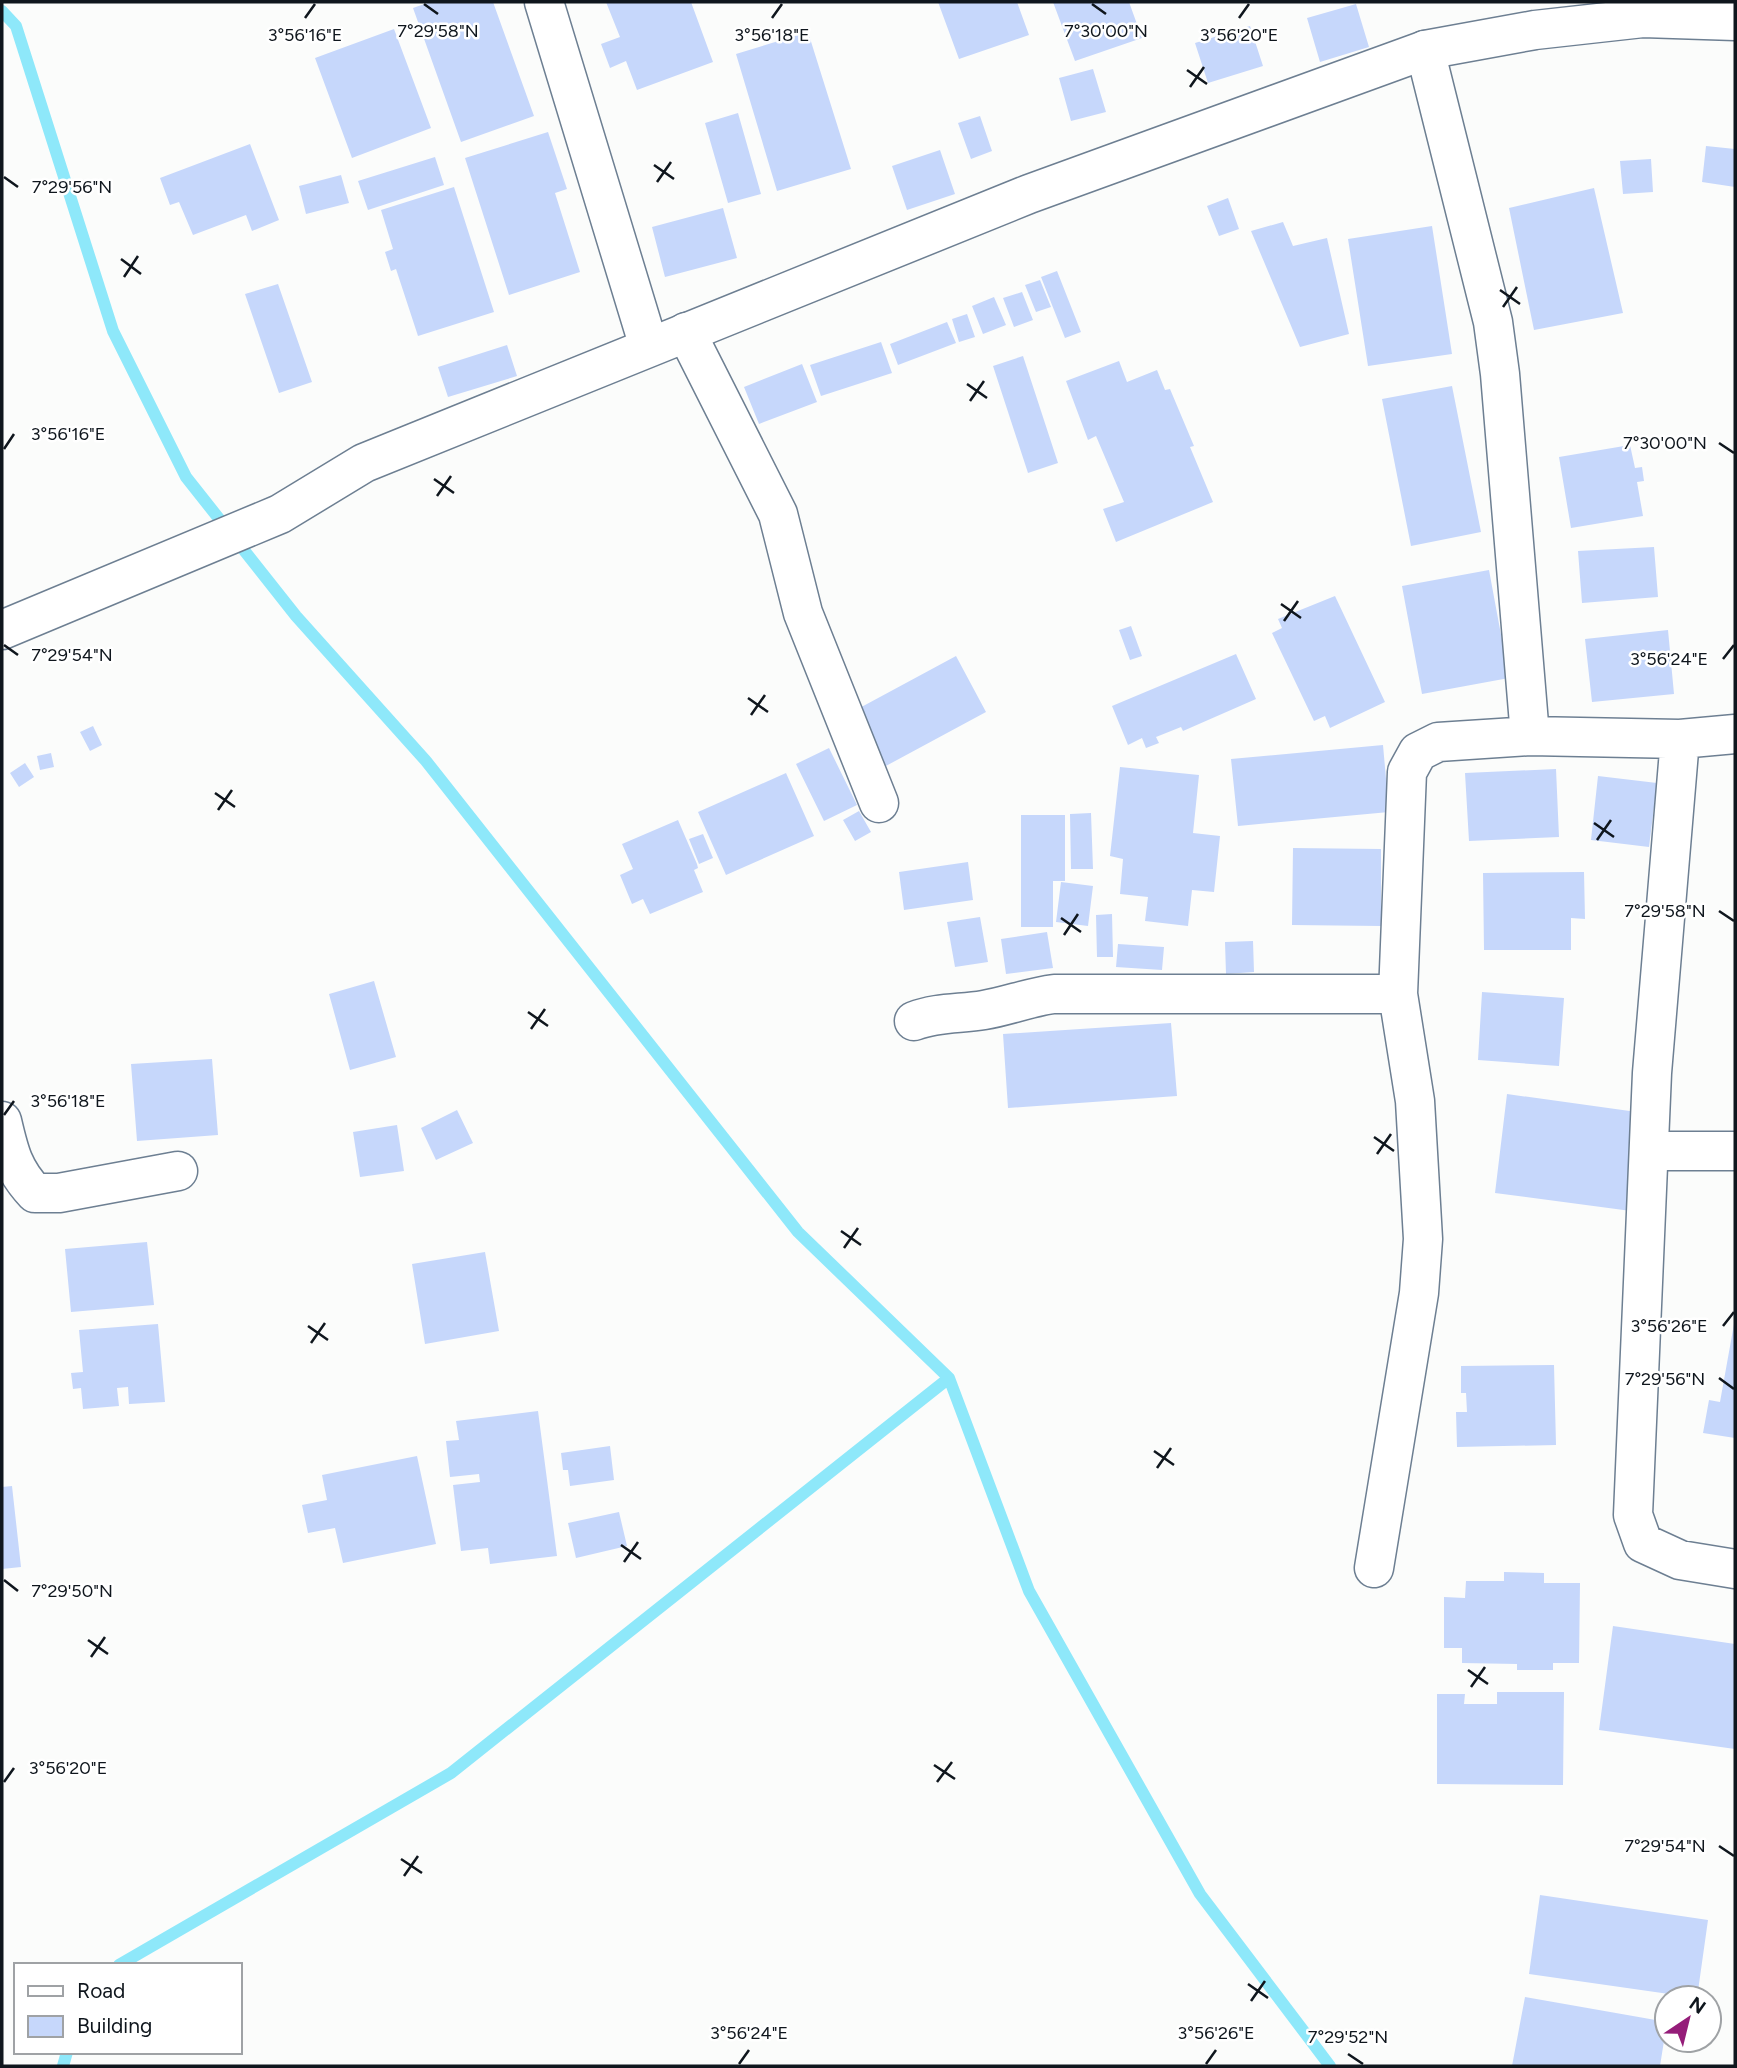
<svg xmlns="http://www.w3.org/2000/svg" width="1737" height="2068" font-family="Figtree,sans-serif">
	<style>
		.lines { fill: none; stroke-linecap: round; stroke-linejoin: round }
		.stream { stroke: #8ee8fa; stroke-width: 12 }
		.building { fill: #c6d7fb }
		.minor-casing { stroke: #6d7f92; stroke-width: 41 }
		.major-casing { stroke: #6d7f92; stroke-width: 41 }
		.minor { stroke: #fff; stroke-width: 38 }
		.major { stroke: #fff; stroke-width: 38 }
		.ticks { fill: none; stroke: #0f161d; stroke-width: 2.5 }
		.ticks-label { font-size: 18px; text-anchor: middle; fill: #0f161d; stroke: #fff; stroke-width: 5; stroke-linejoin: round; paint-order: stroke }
	</style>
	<rect width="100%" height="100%" fill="#fbfcfb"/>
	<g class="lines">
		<!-- stream -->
		<path class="stream" d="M2 11 16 26 113 331 186 477 296 616 426 761 798 1232 949 1378 1029 1591 1200 1894 1330 2066
			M119 1965 451 1773 949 1378
			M63 2066 67 2052"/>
	</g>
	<!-- building -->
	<path class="building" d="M430 2H493L534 116 461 142 413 8Z
		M606 2H691L713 62 637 90 626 61 610 68 601 44 620 37Z
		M938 2H1017L1029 35 959 59Z
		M1053 2H1129L1142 38 1075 61Z
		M1356 4 1369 47 1320 62 1307 18Z
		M1250 26 1263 66 1208 83 1195 43Z
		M394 29 431 128 352 158 315 58Z
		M808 32 851 169 777 191 736 54Z
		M1093 69 1106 112 1071 121 1059 78Z
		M738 113 761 194 728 203 705 123Z
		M980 116 992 151 971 159 958 123Z
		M548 132 567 189 555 193 580 272 509 295 465 158Z
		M250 144 279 220 252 231 246 215 193 235 179 202 170 205 160 178Z
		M1706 146 1735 149V187L1702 182Z
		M940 150 955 194 907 210 892 166Z
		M435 157 444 185 368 210 358 181Z
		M1651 159 1653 192 1623 194 1620 161Z
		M341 175 349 203 306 214 299 186Z
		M454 187 494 312 418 336 396 269 391 271 385 252 393 249 381 210Z
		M1594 188 1623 313 1534 330 1509 208Z
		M1228 198 1239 229 1219 236 1207 206Z
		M723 208 737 258 665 277 652 227Z
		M1283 222 1293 246 1327 238 1349 334 1300 347 1251 231Z
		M1432 226 1452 354 1368 366 1348 239Z
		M1057 271 1081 332 1065 338 1041 277Z
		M1040 280 1051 307 1036 312 1025 285Z
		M278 284 312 382 279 393 245 294Z
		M1022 292 1033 320 1014 327 1003 298Z
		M994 297 1006 325 983 334 972 306Z
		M967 314 975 337 959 342 952 319Z
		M947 322 956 343 898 365 890 344Z
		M881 342 892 373 821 396 810 365Z
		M507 345 517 376 448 397 438 367Z
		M1023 356 1058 463 1028 473 993 366Z
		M1119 361 1127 382 1157 370 1165 390 1170 389 1194 446 1190 447 1213 502 1116 542 1103 509 1124 502 1096 436 1088 440 1066 381Z
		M802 364 817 402 759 424 744 387Z
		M1452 386 1481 532 1411 546 1382 399Z
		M1630 445 1635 468 1642 467 1644 481 1637 482 1643 516 1571 528 1559 457Z
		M1654 547 1658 597 1582 603 1578 551Z
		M1489 570 1509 678 1422 694 1402 586Z
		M1335 596 1385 702 1330 728 1325 716 1314 721 1272 633 1282 628 1278 619Z
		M1131 626 1142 656 1130 660 1119 630Z
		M1668 630 1674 694 1592 702 1585 639Z
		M1236 654 1256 699 1183 731 1181 727 1156 737 1159 743 1146 748 1142 738 1128 745 1112 706Z
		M956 656 986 712 884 767 854 711Z
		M93 726 102 745 90 751 80 732Z
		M1383 745 1389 812 1238 826 1231 759Z
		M829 748 857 805 824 821 796 764Z
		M51 753 54 767 40 770 37 756Z
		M25 763 34 777 19 787 10 773Z
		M1120 767 1199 775 1193 833 1220 836 1214 892 1192 890 1188 926 1145 921 1148 897 1120 894 1123 859 1110 856Z
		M1556 769 1559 837 1469 841 1465 773Z
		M786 773 814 836 726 875 698 812Z
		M1598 776 1657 783 1649 847 1591 840Z
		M859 811 871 832 855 841 843 820Z
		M1091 813 1093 869H1071L1070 814Z
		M1021 815H1065V881H1053V927H1021Z
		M678 820 697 864 698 868 694 870 703 892 650 914 643 899 632 904 620 875 633 869 622 844Z
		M703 834 713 858 699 864 689 839Z
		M1293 848 1381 849V926L1292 925Z
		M968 862 973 900 904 910 899 872Z
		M1584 872 1585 919 1571 918V950H1484L1483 873Z
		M1061 882 1093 886 1088 926 1056 922Z
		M1112 914 1113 957H1097L1096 915Z
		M980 917 988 962 955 967 947 922Z
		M1047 932 1053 968 1006 974 1001 939Z
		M1253 941 1254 972 1226 974 1225 942Z
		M1118 944 1164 947 1162 970 1116 967Z
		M374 981 396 1057 350 1070 329 994Z
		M1482 992 1564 998 1559 1066 1478 1060Z
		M1171 1023 1177 1096 1008 1108 1003 1034Z
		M212 1059 218 1135 137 1141 131 1064Z
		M1507 1094 1644 1113 1631 1211 1495 1193Z
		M457 1110 473 1143 436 1160 421 1128Z
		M397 1125 404 1171 360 1177 353 1132Z
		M147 1242 154 1305 71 1312 65 1249Z
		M485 1252 499 1331 425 1344 412 1264Z
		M158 1324 165 1402 129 1404 128 1387 117 1388 119 1406 83 1409 81 1388 73 1389 71 1373 83 1372 79 1330Z
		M1734 1324H1735V1438L1703 1433 1709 1400 1720 1402Z
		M1554 1365 1556 1445 1457 1447 1456 1412H1467L1466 1393H1461V1366Z
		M538 1411 557 1556 490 1564 488 1548 461 1551 453 1485 480 1482 479 1474 450 1477 446 1441 459 1440 456 1421Z
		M610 1446 614 1480 570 1486 568 1470H563L561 1453Z
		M417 1456 436 1544 343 1563 335 1528 308 1533 302 1505 327 1500 322 1475Z
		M12 1486 21 1567 2 1569V1487Z
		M619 1512 627 1546 576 1558 568 1523Z
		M1504 1572 1544 1573V1583H1580L1579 1663H1553V1670H1517V1664L1462 1663V1648H1444V1597L1465 1598 1466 1581H1504Z
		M1613 1626 1735 1644V1749L1599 1730Z
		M1497 1692H1564L1563 1785 1437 1784V1694H1465L1464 1704H1497Z
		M1540 1895 1708 1920 1697 1998 1529 1974Z
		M1525 1997 1667 2022 1660 2066H1512Z"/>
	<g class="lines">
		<defs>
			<path id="minor" d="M544 2 649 347
				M1425 50 1493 322 1500 374 1530 736
				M686 332 778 514 803 613 879 803
				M1680 739 1652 1073 1633 1515 1643 1543 1680 1560 1735 1569
				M914 1021C937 1012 960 1014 984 1010 1008 1006 1030 997 1054 994H1398
				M2 1121C9 1151 13 1170 35 1193H59L178 1171
				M1650 1151H1735
				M1374 1568 1419 1293 1423 1239 1415 1101 1398 994 1407 772 1418 752 1438 742 1530 736 1680 739 1735 734"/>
			<path id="major" d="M2 630 280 514 364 463 1029 194 1425 50 1535 30 1643 18 1735 21"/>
		</defs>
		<!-- minor casing -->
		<use href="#minor" class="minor-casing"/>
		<!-- major casing -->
		<use href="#major" class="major-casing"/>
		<!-- minor -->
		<use href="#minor" class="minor"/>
		<!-- major -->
		<use href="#major" class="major"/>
	</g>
	<!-- ticks -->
	<path class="ticks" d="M424 4 438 14M1092 4 1106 14M305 18 315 4M772 18 782 4M1239 18 1249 4M1187 70 1207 84M1190 87 1204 67M654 165 674 179M4 177 18 187M657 182 671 162M121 259 141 274M124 277 138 256M1500 290 1520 304M1503 307 1517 287M967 384 987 398M970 401 984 381M1719 443 1734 453M4 449 14 434M434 479 454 493M437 496 451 476M1281 604 1301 618M1284 621 1298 601M4 645 18 655M1723 659 1734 645M748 698 768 712M751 715 765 695M215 793 235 807M218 810 232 790M1594 823 1614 837M1597 840 1611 820M1719 911 1734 921M1061 918 1081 932M1064 935 1078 914M528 1012 548 1026M531 1029 545 1009M4 1115 14 1101M1374 1137 1394 1151M1377 1154 1391 1134M841 1231 861 1245M844 1248 858 1228M308 1326 328 1340M1723 1326 1734 1312M311 1343 325 1323M1719 1378 1734 1389M1154 1451 1174 1465M1157 1468 1171 1448M621 1545 641 1559M624 1562 638 1542M4 1580 18 1591M88 1640 108 1654M91 1657 105 1637M1468 1670 1488 1684M1471 1687 1485 1667M934 1765 955 1779M4 1782 14 1768M937 1782 952 1762M1719 1846 1734 1856M401 1859 422 1873M404 1876 418 1856M1248 1984 1268 1998M1251 2001 1265 1981M1348 2054 1363 2064M739 2064 749 2050M1206 2064 1216 2050"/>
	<g class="ticks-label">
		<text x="438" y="37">7°29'58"N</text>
		<text x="1106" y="37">7°30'00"N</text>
		<text x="305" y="41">3°56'16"E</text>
		<text x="772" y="41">3°56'18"E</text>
		<text x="1239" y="41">3°56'20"E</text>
		<text x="72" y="193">7°29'56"N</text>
		<text x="68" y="440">3°56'16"E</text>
		<text x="1665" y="449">7°30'00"N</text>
		<text x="72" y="661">7°29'54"N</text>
		<text x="1669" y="665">3°56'24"E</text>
		<text x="1665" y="917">7°29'58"N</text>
		<text x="68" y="1107">3°56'18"E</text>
		<text x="1669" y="1332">3°56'26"E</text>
		<text x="1665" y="1385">7°29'56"N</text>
		<text x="72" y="1597">7°29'50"N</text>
		<text x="68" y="1774">3°56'20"E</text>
		<text x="1665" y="1852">7°29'54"N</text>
		<text x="749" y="2039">3°56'24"E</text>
		<text x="1216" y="2039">3°56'26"E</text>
		<text x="1348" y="2043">7°29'52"N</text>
	</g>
	<!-- border -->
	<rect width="1737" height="2068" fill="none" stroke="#0f161d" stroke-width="7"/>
	<!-- legend -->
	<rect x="14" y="1963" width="228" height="91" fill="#ffffff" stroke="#9fa2a5" stroke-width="2"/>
	<rect x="28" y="1986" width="35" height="10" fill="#ffffff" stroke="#9fa2a5" stroke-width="2"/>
	<text x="77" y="1998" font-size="21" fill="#0f161d">Road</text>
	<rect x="28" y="2016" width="35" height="21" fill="#c6d7fb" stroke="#9fa2a5" stroke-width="2"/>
	<text x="77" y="2033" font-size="21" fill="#0f161d">Building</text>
	<!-- north arrow -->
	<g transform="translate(1688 2019) rotate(35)"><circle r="33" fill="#ffffff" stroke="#9fa2a5" stroke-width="2"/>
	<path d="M0-5L12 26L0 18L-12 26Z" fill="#951d79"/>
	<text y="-10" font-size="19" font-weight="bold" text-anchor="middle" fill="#0f161d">N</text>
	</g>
</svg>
